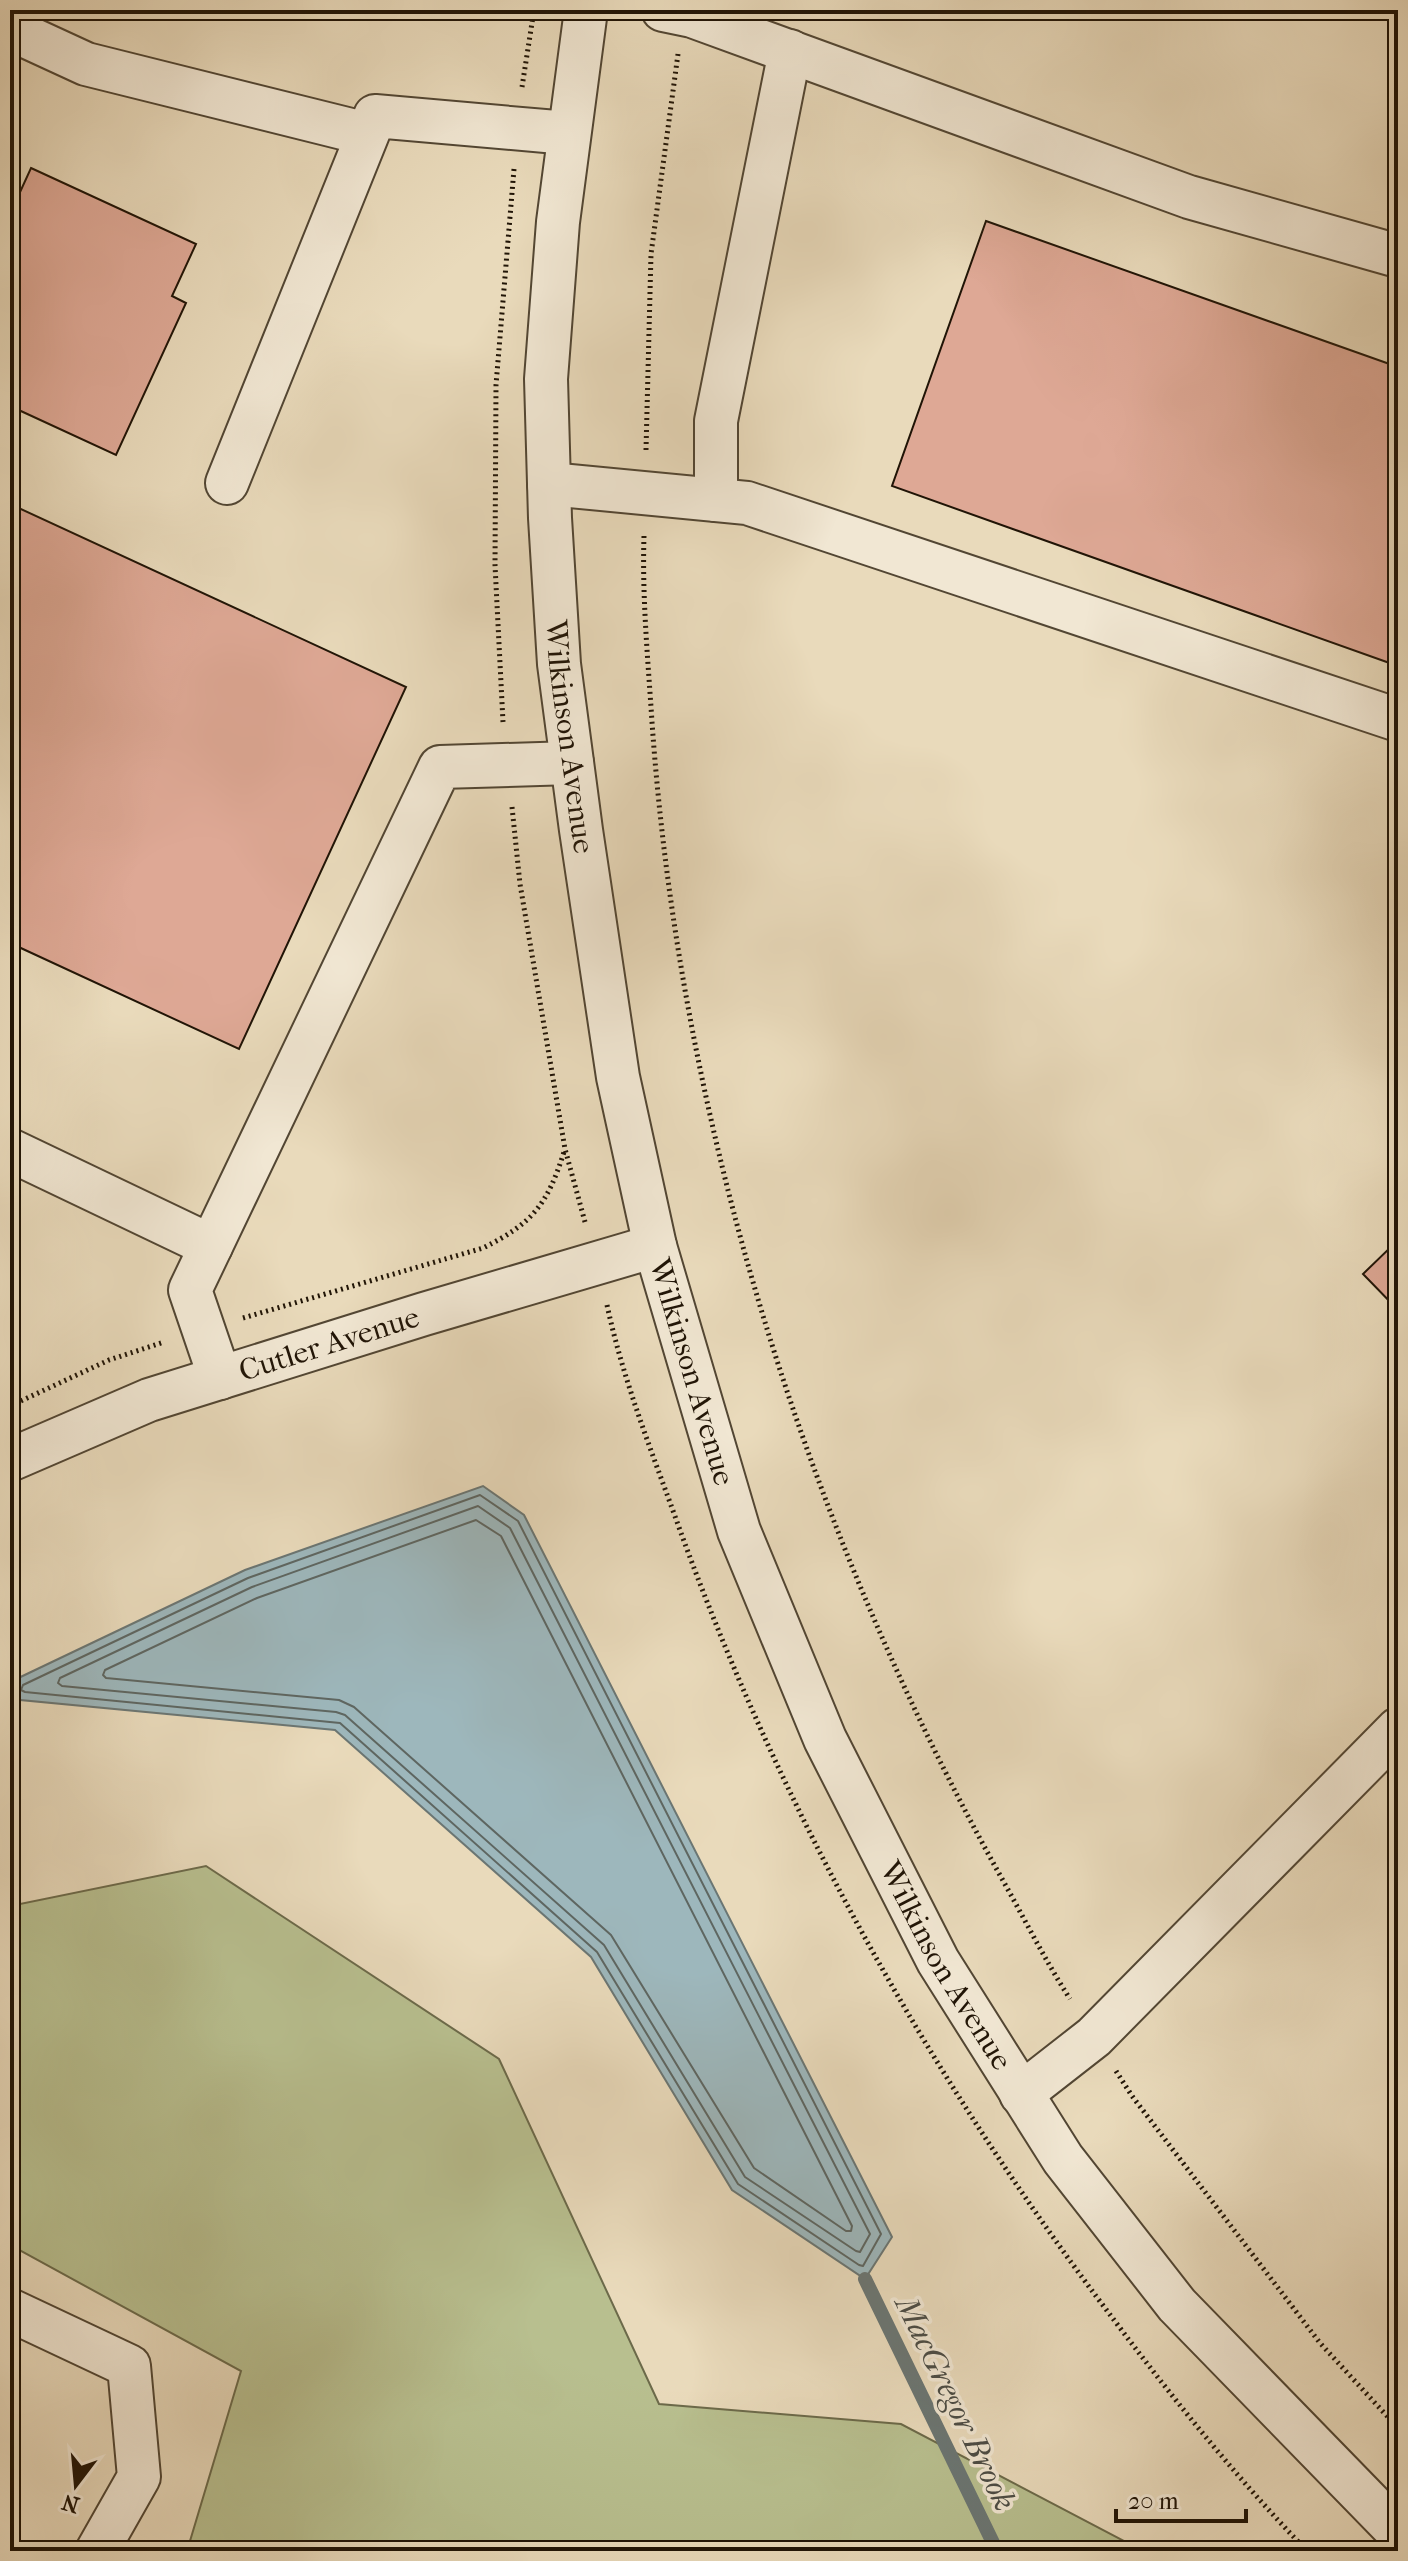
<svg xmlns="http://www.w3.org/2000/svg" width="1408" height="2561" font-family="'IM FELL French Canon',serif">
	<style>
		.green { fill: #b8bf8f; stroke: #6c6a4a; stroke-width: 2 }
		.water { fill: #9db7bc; stroke: #6b7673; stroke-width: 2 }
		.lines { fill: none; stroke-linecap: round; stroke-linejoin: round }
		.shore { stroke: #5e6661; stroke-width: 2 }
		.stream { stroke: #6b7673; stroke-width: 14 }
		.building { fill: #dea895; stroke: #201406; stroke-width: 2 }
		.minor-casing { stroke: #524633; stroke-width: 46 }
		.path { stroke: #201406; stroke-width: 5; stroke-dasharray: 2 4; stroke-linecap: butt }
		.minor { stroke: #f1e7d3; stroke-width: 42 }
		.labels { text-anchor: middle; stroke-width: 7; stroke-linejoin: round; paint-order: stroke }
		.street-label { font-size: 30px; fill: #201406; stroke: #f1e7d3 }
		.water-label { font-size: 32px; font-style: italic; fill: #4c4d46; stroke: #f1e7d3 }
	</style>
	<rect width="100%" height="100%" fill="#e9dabb"/>
	<filter id="stains"><feTurbulence type="fractalNoise" baseFrequency=".0025" numOctaves="4"/><feColorMatrix values="0 0 0 0 .2 0 0 0 0 .09 0 0 0 0 .02 0 0 0 .5 -.17"/></filter>
	<radialGradient id="worn" r=".72"><stop offset=".6" stop-color="#630" stop-opacity="0"/><stop offset="1" stop-color="#630" stop-opacity=".3"/></radialGradient>
	<!-- green -->
	<path class="green" d="M206 1866 499 2059 659 2404 901 2424 1143 2551H187L241 2371 10 2245V1906Z"/>
	<!-- water -->
	<path class="water" d="M483 1486 524 1515 892 2237 865 2279 732 2190 591 1957 335 1730 10 1699V1682L245 1570Z"/>
	<g class="lines">
		<!-- shore -->
		<path class="shore" d="M480 1495 518 1521 881 2234 863 2266 859 2265 738 2184 597 1952 340 1723 25 1692 21 1690 23 1685 248 1578Z
			M478 1506 510 1528 870 2234 860 2252 856 2251 745 2177 604 1945 345 1715 336 1712 62 1686 58 1683 60 1678 252 1587Z
			M476 1520 501 1536 852 2226 851 2231H846L754 2168 611 1935 354 1707 339 1700 106 1678 103 1675 105 1670 257 1598Z"/>
		<!-- stream -->
		<path class="stream" d="M865 2279 997 2551"/>
	</g>
	<!-- building -->
	<path class="building" d="M31 168 196 244 172 296 186 303 116 455 10 406V214Z
		M986 221 1398 367V666L892 486Z
		M10 504 406 687 239 1049 10 943Z
		M1398 1240V1310L1363 1274Z"/>
	<g class="lines">
		<defs>
			<g id="minor">
				<path id="s1" d="M586 10 558 222 546 379 550 518 559 664 581 830 618 1077 655 1246 739 1531 825 1739 938 1961 1063 2159 1177 2305 1398 2532"/>
				<path d="M663 10 692 16 1189 197 1398 256"/>
				<path d="M10 29 86 64 367 134"/>
				<path d="M227 483 375 116 568 133"/>
				<path d="M549 484 747 503 1398 720"/>
				<path d="M716 500V421L790 51"/>
				<path d="M10 1150 211 1246"/>
				<path d="M220 1378 190 1290 440 767 572 763"/>
				<path id="s2" d="M10 1460 149 1400 424 1314 655 1246"/>
				<path d="M1021 2094 1094 2037 1398 1729"/>
				<path d="M10 2310 129 2366 139 2477 97 2551"/>
			</g>
		</defs>
		<!-- minor casing -->
		<use href="#minor" class="minor-casing"/>
		<!-- path -->
		<path class="path" d="M522 87 534 10
			M646 450 651 254 678 54
			M644 536C642 598 648 660 652 722 680 1123 806 1527 1001 1877 1024 1918 1045 1960 1070 1999
			M503 722 495 565 496 385 514 169
			M512 807 520 884 565 1149 585 1222
			M607 1305C624 1384 654 1457 681 1533 783 1813 928 2074 1108 2312 1170 2395 1235 2476 1307 2551
			M243 1318 483 1248C533 1223 547 1205 564 1152
			M10 1406 109 1360 164 1342
			M1116 2071 1132 2096 1320 2343 1398 2428"/>
		<!-- minor -->
		<use href="#minor" class="minor"/>
	</g>
	<g class="labels">
		<!-- street labels -->
		<g class="street-label">
			<text dy="10" stroke="none"><textPath href="#s1" startOffset="730">Wilkinson Avenue</textPath></text>
			<text dy="10" stroke="none"><textPath href="#s2" startOffset="340">Cutler Avenue</textPath></text>
			<text dy="10" stroke="none"><textPath href="#s1" startOffset="1378">Wilkinson Avenue</textPath></text>
			<text dy="10" stroke="none"><textPath href="#s1" startOffset="2026">Wilkinson Avenue</textPath></text>
		</g>
		<!-- water labels -->
		<g class="water-label">
			<text transform="translate(956 2403) rotate(64)" y="11">MacGregor Brook</text>
		</g>
	</g>
	<!-- margin -->
	<rect width="1408" height="2561" fill="none" stroke="#e9dabb" stroke-width="40"/>
	<rect x="12" y="12" width="1384" height="2537" fill="none" stroke="#201406" stroke-width="4"/>
	<rect x="20" y="20" width="1368" height="2521" fill="none" stroke="#201406" stroke-width="2"/>
	<!-- north arrow -->
	<g transform="translate(76 2485) rotate(196)" stroke="#f1e7d3" stroke-width="6" paint-order="stroke">
	<path d="M0-6L14 30L0 20L-14 30Z" fill="#201406"/>
	<text y="-12" font-size="22" font-weight="bold" text-anchor="middle" fill="#201406">N</text>
	</g>
	<!-- scale -->
	<path d="M1116 2509v12h130v-12" fill="none" stroke="#201406" stroke-width="4"/>
	<text x="1128" y="2509" font-size="24" fill="#201406" stroke="#f1e7d3" stroke-width="6" paint-order="stroke">20 m</text>
	<rect width="100%" height="100%" filter="url(#stains)"/>
	<rect width="100%" height="100%" fill="url(#worn)"/>
</svg>
